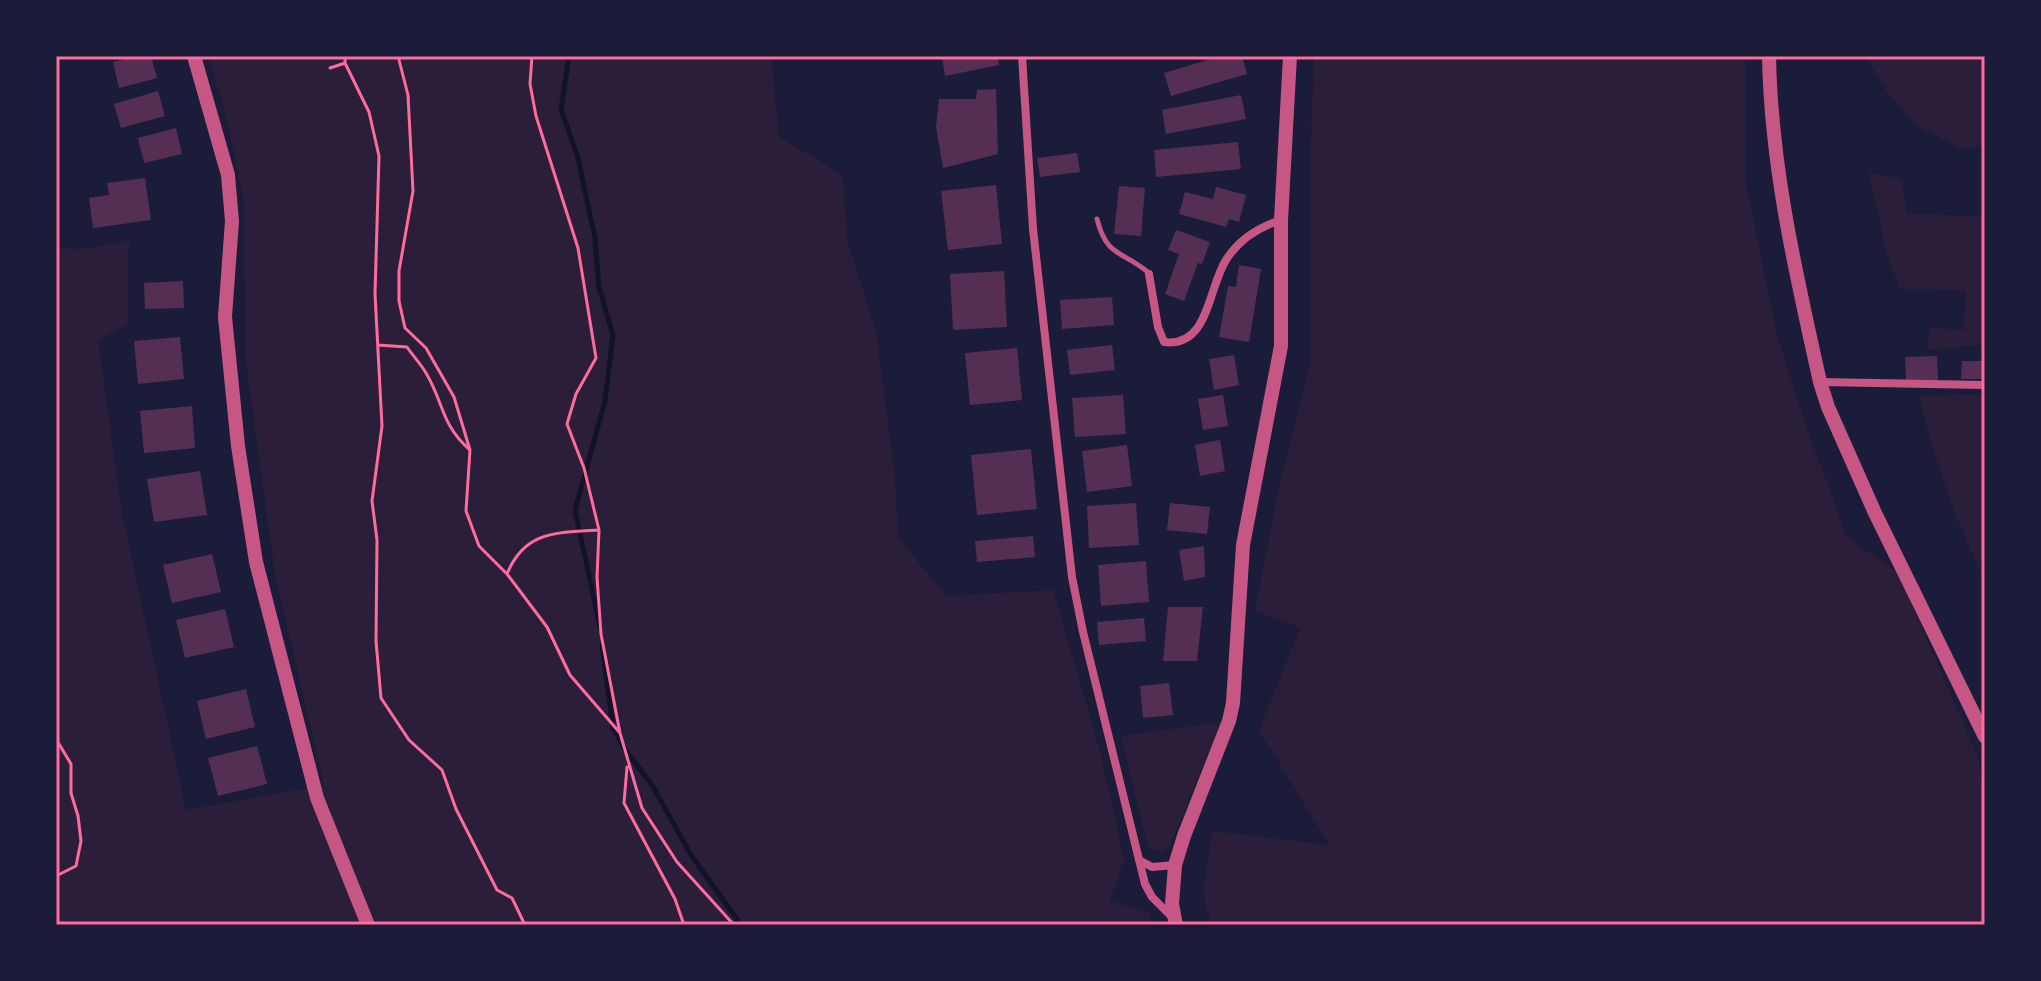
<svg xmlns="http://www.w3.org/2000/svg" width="2041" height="981" font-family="'Space Grotesk',sans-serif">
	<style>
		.green { fill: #2a1e3b }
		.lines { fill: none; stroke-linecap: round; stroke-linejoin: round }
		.stream { stroke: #12122b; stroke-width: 5 }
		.building { fill: #542f53 }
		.path { stroke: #ff6b9d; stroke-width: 3 }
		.service { stroke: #c65784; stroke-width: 5 }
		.minor { stroke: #c65784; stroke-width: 8 }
		.tertiary { stroke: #c65784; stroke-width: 14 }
		.neatline { fill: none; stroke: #ff6b9d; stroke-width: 3 }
	</style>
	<rect width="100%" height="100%" fill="#1b1b3a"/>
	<!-- green -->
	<path class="green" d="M208 56H771L779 137 843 175 847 239 876 331 894 468 899 538 940 589 948 596 1053 590 1101 754 1124 859 1110 901 1149 913 1153 925H56V248L82 249 129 240 128 325 98 340 122 513 186 810 324 785 275 574 245 356 244 202 225 112Z
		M1314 56H1745V179L1777 335 1806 426 1847 537 1898 573 1978 757 1985 803V925H1211L1203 893 1212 831 1329 845 1259 730 1300 628 1255 611 1278 491 1311 362 1310 170Z
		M1866 56H1985V145L1962 149 1918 126 1887 93Z
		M1869 172 1902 179 1907 213 1985 217V347L1978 345 1927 350 1930 328 1964 330 1965 290 1900 289 1887 255Z
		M1985 394V581C1956 521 1934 461 1919 396Z
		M1221 722 1169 848 1163 852 1150 850 1147 844 1121 736Z"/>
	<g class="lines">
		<!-- stream -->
		<path class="stream" d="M569 56 561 109 578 158 595 238 599 287 613 335 605 401 575 510 600 627
			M602 645 613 728 626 751 652 785 691 855 741 925"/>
	</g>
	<!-- building -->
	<path class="building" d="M137 56H151L157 78 119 88 113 62Z
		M942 56H998L999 65 945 76Z
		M1221 56H1242L1247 74 1171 96 1164 73Z
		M996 89 998 154 943 168 936 127 939 99H976L977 90Z
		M158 91 165 116 121 128 114 104Z
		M1241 95 1246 119 1166 134 1162 110Z
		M176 128 182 154 144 163 138 138Z
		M1238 142 1241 169 1156 177 1154 150Z
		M1077 153 1080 172 1040 177 1037 158Z
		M145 178 151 220 93 228 89 198 109 195 107 183Z
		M996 185 1002 244 948 250 941 191Z
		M1119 186 1145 188 1141 236 1114 234Z
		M1216 187 1246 195 1239 222 1229 219 1226 227 1179 214 1185 192 1213 199Z
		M1176 230 1210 242 1202 264 1198 263 1184 301 1165 294 1179 254 1168 250Z
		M1239 265 1261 269 1249 342 1219 337 1228 286 1236 287Z
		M1004 271 1007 327 953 330 950 274Z
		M183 281 184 308 145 309 144 283Z
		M1112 297 1114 325 1062 329 1060 300Z
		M180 337 184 379 138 384 134 341Z
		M1112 345 1115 370 1070 375 1067 350Z
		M1017 348 1022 400 970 405 965 353Z
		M1234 355 1239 385 1214 390 1209 359Z
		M1937 356 1938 380 1906 381 1905 357Z
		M1962 361H1985V379H1961Z
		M1123 395 1126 434 1075 437 1072 398Z
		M1223 395 1228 426 1203 430 1198 399Z
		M192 406 195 448 144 453 140 411Z
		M1220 440 1225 471 1200 476 1195 445Z
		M1127 445 1132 486 1087 492 1082 451Z
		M1031 449 1037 509 977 515 971 455Z
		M200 471 207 515 154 522 147 479Z
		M1136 503 1139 545 1089 548 1087 506Z
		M1170 503 1210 507 1207 534 1167 530Z
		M1033 536 1035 557 977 562 975 541Z
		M1204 546 1205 577 1184 581 1179 550Z
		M212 554 221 592 172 603 163 565Z
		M1146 561 1149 602 1101 606 1098 565Z
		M1168 607H1203L1197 661H1163Z
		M225 609 234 647 185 658 176 620Z
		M1144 618 1146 641 1099 645 1097 622Z
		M1169 683 1173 715 1143 718 1140 686Z
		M246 689 255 727 206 739 197 701Z
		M257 746 267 784 218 796 208 758Z"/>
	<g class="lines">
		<!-- path -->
		<path class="path" d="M345 56V63L369 112 379 156 375 294 382 426 372 501 377 540 376 641 381 698 409 740 442 770 456 809 497 890 512 898 525 925
			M532 56 530 84 536 116 578 248 596 358 576 394 567 424 584 468 599 530 597 577 601 634 620 733 642 808 677 862 734 925
			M330 68 345 63
			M378 345 407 347C413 356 421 364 426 373 444 403 441 425 470 450L454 397 426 348 405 328 399 301V271L413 191 408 95 398 56
			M470 450 466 511 479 546 507 574C525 530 557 533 598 530
			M507 574 547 627 570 675 620 733
			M56 739 71 764V793L78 816 81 841 76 866 56 876
			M627 767 624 803 675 899 684 925"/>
		<!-- service -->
		<path class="service" d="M1097 219C1107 258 1122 250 1149 273"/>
		<!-- minor -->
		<path class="minor" d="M1022 56 1033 229 1072 577 1083 632 1145 884 1152 897 1173 918
			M1149 274 1158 327 1164 342C1209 348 1208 288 1226 260 1239 239 1259 227 1281 220
			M1820 382 1985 385
			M1139 860 1152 867 1175 865"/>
		<!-- tertiary -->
		<path class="tertiary" d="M194 56 228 175 232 221 225 317 238 446 256 562 317 798 368 925
			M1769 56C1771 167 1796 274 1820 382L1828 407 1875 513 1985 737
			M1176 925 1172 904 1175 865 1184 836 1229 721 1233 703 1243 545 1281 346V220L1290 56"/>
	</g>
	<!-- border -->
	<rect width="2041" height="981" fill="none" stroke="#1b1b3a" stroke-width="116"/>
	<rect x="58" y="58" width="1925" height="865" class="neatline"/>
</svg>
